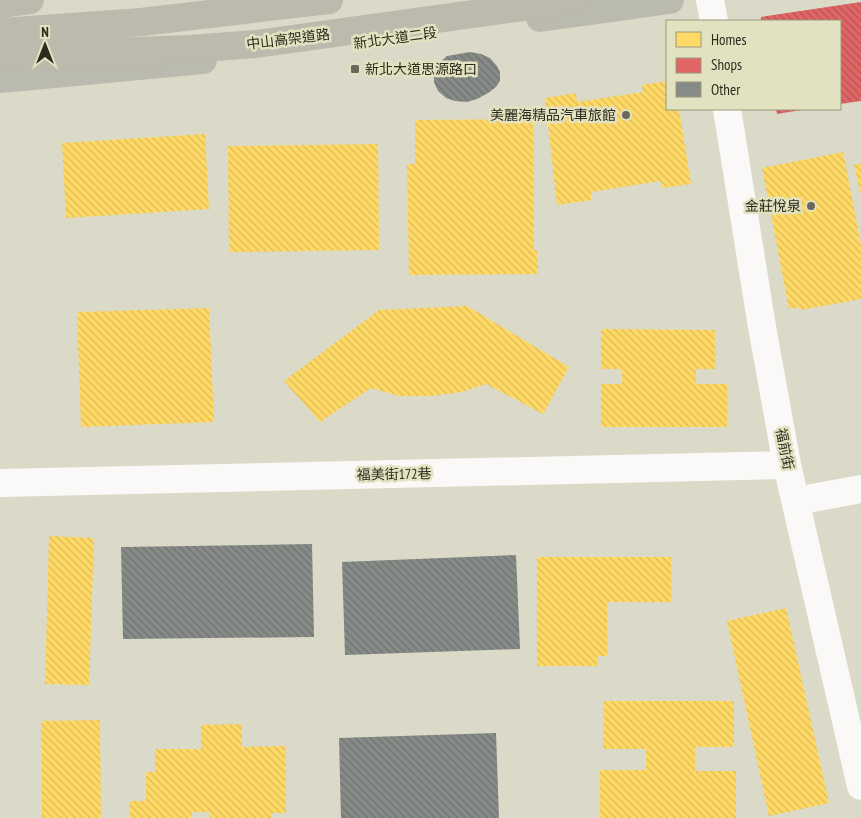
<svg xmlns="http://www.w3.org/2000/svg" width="861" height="818" font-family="'PT Sans Narrow','Noto Sans TC',sans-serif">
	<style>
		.homes { fill: url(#homes-back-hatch) }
		.shops { fill: url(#shops-back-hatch) }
		.building { fill: url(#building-back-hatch) }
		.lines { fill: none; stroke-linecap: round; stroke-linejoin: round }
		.minor { stroke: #faf9f7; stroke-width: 28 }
		.primary { stroke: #bbbaae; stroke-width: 28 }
		.trunk { stroke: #bbbaac; stroke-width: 28 }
		.poi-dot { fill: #69685a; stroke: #e3e2c0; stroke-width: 2 }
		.labels { text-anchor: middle; stroke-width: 5; stroke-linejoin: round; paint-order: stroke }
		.street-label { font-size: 14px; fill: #2c2b1e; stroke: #e3e2c0 }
		.poi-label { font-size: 14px; fill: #2c2b1e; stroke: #e3e2c0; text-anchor: end }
	</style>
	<defs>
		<pattern id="homes-back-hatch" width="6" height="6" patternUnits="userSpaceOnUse" patternTransform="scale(1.25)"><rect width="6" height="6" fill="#ffd966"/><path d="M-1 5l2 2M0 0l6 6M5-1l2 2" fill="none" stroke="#dbba58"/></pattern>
		<pattern id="shops-back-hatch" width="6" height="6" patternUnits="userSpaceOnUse" patternTransform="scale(1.25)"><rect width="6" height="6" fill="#e06666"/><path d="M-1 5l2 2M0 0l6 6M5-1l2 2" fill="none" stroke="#b65453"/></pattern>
		<pattern id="building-back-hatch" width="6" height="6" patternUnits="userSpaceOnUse" patternTransform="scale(1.25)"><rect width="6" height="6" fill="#878b87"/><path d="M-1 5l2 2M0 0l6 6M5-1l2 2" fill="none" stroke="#6f726e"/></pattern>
	</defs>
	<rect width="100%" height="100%" fill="#dbdac8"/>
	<!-- homes -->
	<path class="homes" d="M667 81V109H679L691 184 662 188 661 181 591 192 592 200 557 205 545 98 576 93 577 102 643 92 642 85Z
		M533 119 534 250H537L538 274 409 275 407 164H415V120Z
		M205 134 209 209 66 218 62 143Z
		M378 144 379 250 229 252 228 146Z
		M843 152 861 245V299L801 310 800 307 789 309 762 168Z
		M861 163V192H860L854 165Z
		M467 306 569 367 543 414 486 384 462 392 431 396H399L371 388 320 422 284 381 379 310Z
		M209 308 214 422 81 427 77 312Z
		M601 329 715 330V369H696V384H727V427H601V384H622V369H601Z
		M49 536 94 538 89 685 45 684Z
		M537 557H671V602H607V656H597V666H537Z
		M786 608 829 803 769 816 727 621Z
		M604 701H734V747H695V771H736V818H600V770H646V749H603Z
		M100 720 101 818H42L41 721Z
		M242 724V747L285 746 286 813H272V818H210V812H192V818H130L129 801H146V772H155V749H201V725Z"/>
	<!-- shops -->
	<path class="shops" d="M861 2V101L840 104V21H761V17Z
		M776 109H801V110L777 114Z"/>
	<!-- building -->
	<path class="building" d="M470 52 481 54 490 58 497 66 500 72V81L496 87 488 93 477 99 467 102 455 101 446 98 438 91 434 82V71L439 63 447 56Z
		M312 544 314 637 123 639 121 547Z
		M516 555 520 649 345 655 342 562Z
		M496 733 499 818H341L339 738Z"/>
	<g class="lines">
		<!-- minor -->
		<path class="minor" d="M710 0 714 21
			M727 109 762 327 787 465 861 786
			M0 483 787 465
			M796 501 861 489"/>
		<!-- primary -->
		<path class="primary" d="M540 18 670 0
			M0 79 203 60"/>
		<!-- trunk -->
		<path class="trunk" d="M0 4 30 0
			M0 32 141 22 329 0
			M0 58 56 54 190 49 256 44 574 0"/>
	</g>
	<!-- markers -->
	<g class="poi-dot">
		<rect x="350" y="64" width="10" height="10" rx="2.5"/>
		<circle cx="626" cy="115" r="5"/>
		<circle cx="811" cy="206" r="5"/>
	</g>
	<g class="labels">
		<!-- street labels -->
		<g class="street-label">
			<text transform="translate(395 38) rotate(-8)" y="5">新北大道二段</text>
			<text transform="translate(288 39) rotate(-7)" y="5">中山高架道路</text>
			<text transform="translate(785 449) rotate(79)" y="5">福前街</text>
			<text transform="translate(394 474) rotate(-1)" y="5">福美街172巷</text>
		</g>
		<!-- poi labels -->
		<g class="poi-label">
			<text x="365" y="74" text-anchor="start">新北大道思源路口</text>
			<text x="616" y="120">美麗海精品汽車旅館</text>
			<text x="801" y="211">金莊悅泉</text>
		</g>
	</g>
	<!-- legend -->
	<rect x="666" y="20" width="175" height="90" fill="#e3e2c0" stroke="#9a997f"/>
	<rect x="676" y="32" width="25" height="15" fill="#ffd966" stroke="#9a997f"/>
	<text x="711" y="45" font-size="15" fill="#2c2b1e">Homes</text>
	<rect x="676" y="58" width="25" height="15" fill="#e06666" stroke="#9a997f"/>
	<text x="711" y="70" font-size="15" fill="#2c2b1e">Shops</text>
	<rect x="676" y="82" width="25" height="15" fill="#878b87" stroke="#9a997f"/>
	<text x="711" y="95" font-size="15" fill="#2c2b1e">Other</text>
	<!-- north arrow -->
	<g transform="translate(45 45)" stroke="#e3e2c0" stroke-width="4" paint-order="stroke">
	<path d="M0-4L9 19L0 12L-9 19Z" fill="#2c2b1e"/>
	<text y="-8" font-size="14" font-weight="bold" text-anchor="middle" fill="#2c2b1e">N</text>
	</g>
</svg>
